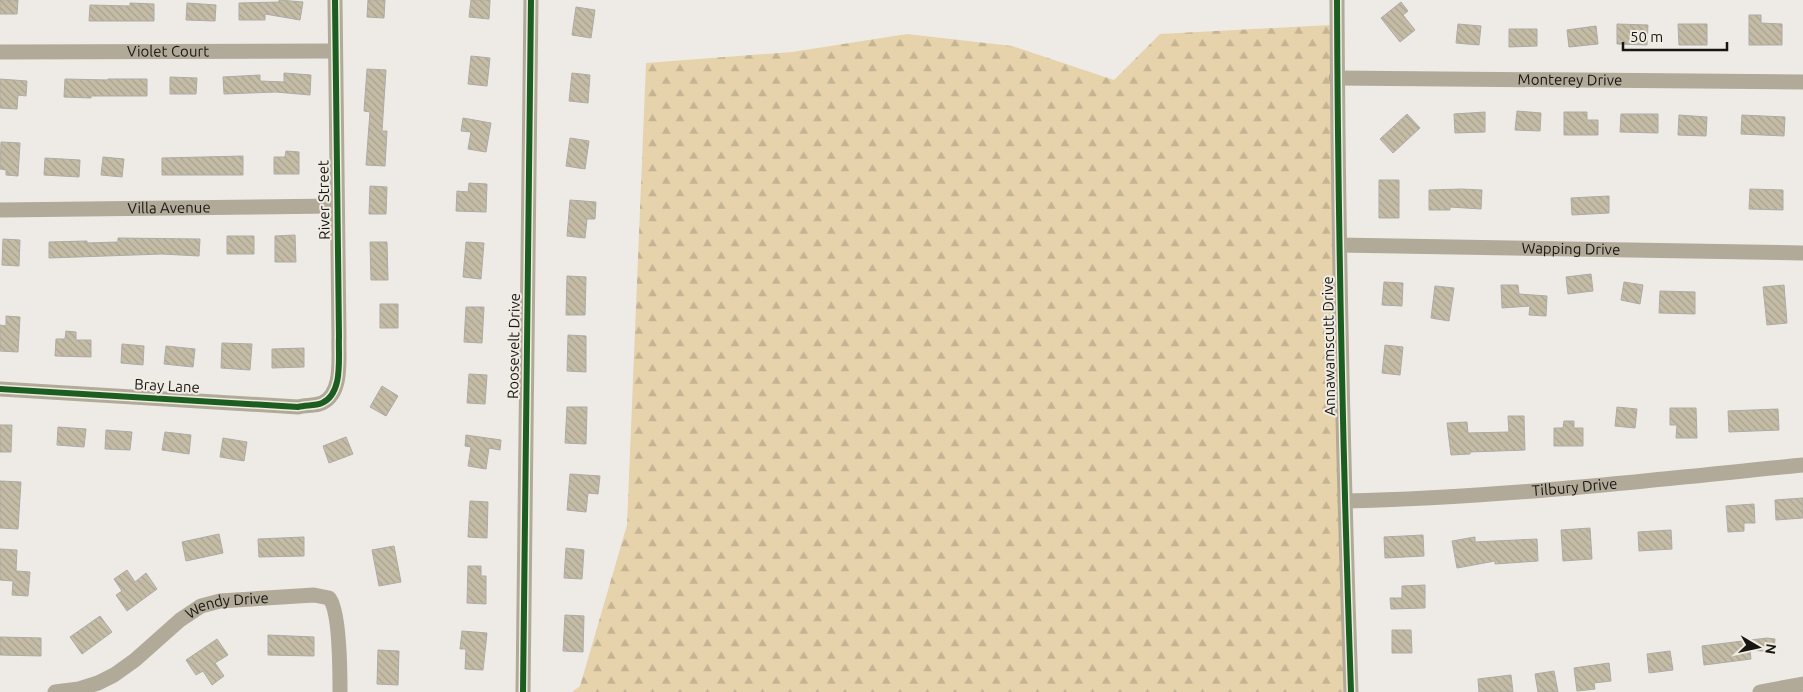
<svg xmlns="http://www.w3.org/2000/svg" width="1803" height="692" font-family="Ubuntu,sans-serif">
	<style>
		.forest { fill: url(#forest-firs) }
		.building { fill: url(#building-back-hatch); stroke: #adaba7 }
		.lines { fill: none; stroke-linecap: round; stroke-linejoin: round }
		.minor { stroke: #b2aa99; stroke-width: 15 }
		.cycleway-casing { stroke: #f1ece3; stroke-width: 9 }
		.cycleway { stroke: #1b5e20; stroke-width: 6 }
		.labels { text-anchor: middle; stroke-width: 4; stroke-linejoin: round; paint-order: stroke }
		.street-label { font-size: 15px; fill: #181613; stroke: #f1ece3 }
	</style>
	<defs>
		<pattern id="forest-firs" width="22" height="20" patternUnits="userSpaceOnUse" patternTransform="scale(1.25)"><rect width="22" height="20" fill="#e6d3ac"/><path d="M5 1l3.5 6h-7zM16 11l3.5 6h-7z" fill="#c5b493"/></pattern>
		<pattern id="building-back-hatch" width="6" height="6" patternUnits="userSpaceOnUse" patternTransform="scale(1.25)"><rect width="6" height="6" fill="#c5bca6"/><path d="M-1 5l2 2M0 0l6 6M5-1l2 2" fill="none" stroke="#a8a18e"/></pattern>
	</defs>
	<rect width="100%" height="100%" fill="#eeebe6"/>
	<!-- forest -->
	<path class="forest" d="M1330 25 1348 692H572L580 686 627 525 646 63 792 52 907 34 1012 46 1114 80 1160 34Z"/>
	<!-- building -->
	<path class="building" d="M0 0H18L17 14H0Z
		M279 0 303 2 300 20 265 14V20H239V3L279 2Z
		M368 0H385L384 18 367 17Z
		M471 0H490L489 19 469 17Z
		M1401 2 1408 11 1403 15 1415 30 1400 42 1381 18Z
		M130 3 154 4V21H89L90 5 130 6Z
		M187 3 216 5 215 21 186 20Z
		M576 7 595 10 591 38 572 35Z
		M1749 15H1761V23L1782 24V45H1749Z
		M1458 24 1481 26 1479 45 1456 43Z
		M1617 24 1648 25 1647 45 1617 44Z
		M1678 24H1707V45H1679Z
		M1596 26 1598 44 1569 47 1567 30Z
		M1509 29H1537V46L1509 47Z
		M471 56 490 58 487 86 468 84Z
		M367 69 386 70 382 131H387L385 166 366 165 370 112 364 111Z
		M284 73 311 75 310 95 276 92 224 94 223 77 260 75V81L284 82Z
		M572 73 590 75 588 103 569 101Z
		M170 77 197 78 196 94H170Z
		M0 79 27 81 26 96 18 95 17 109 0 108Z
		M65 79 107 80 108 79H147V96H91V98L64 97Z
		M1517 111 1541 113 1540 131 1515 130Z
		M1485 112V132L1455 133 1454 114Z
		M1564 112H1587V120H1598V135H1564Z
		M1407 114 1420 128 1393 153 1380 139Z
		M1621 114H1658V133L1620 132Z
		M1679 115 1707 117 1706 136 1678 135Z
		M1742 115 1785 117 1784 136 1741 134Z
		M463 118 491 123 486 152 468 149 471 132 461 131Z
		M570 138 589 141 585 169 566 166Z
		M1 142 20 143 18 176 6 175V170L0 169Z
		M286 151 299 152V174H274V157H285Z
		M243 156V175H162V158Z
		M103 157 124 159 122 177 101 175Z
		M45 158 80 160 79 177 44 175Z
		M1379 180H1399V218H1379Z
		M469 183 487 184 486 212 456 211 457 191 468 192Z
		M370 186 387 187 386 214H369Z
		M1461 189 1482 190 1481 209 1450 207V210H1429V190Z
		M1750 189 1783 190V210L1749 209Z
		M1609 196V213L1572 215 1571 198Z
		M570 200 596 202 595 219H587L585 238 567 236Z
		M295 235 296 262H275V236Z
		M227 236H254V254H227Z
		M118 238 200 239 199 256 162 254 49 258V242L87 241V243L118 242Z
		M3 239 20 240 19 266 2 265Z
		M370 242H387L388 280H371Z
		M466 242 484 243 481 279 463 277Z
		M1591 274 1593 291 1568 294 1566 277Z
		M567 276 586 277 585 315H566Z
		M1384 282 1403 283 1402 306 1382 305Z
		M1624 282 1643 285 1640 304 1621 300Z
		M1501 285H1518L1519 294 1547 296 1546 316 1529 315 1530 306 1502 308Z
		M1784 285 1787 323 1767 325 1763 287Z
		M1435 286 1454 288 1449 321 1431 318Z
		M1660 291 1695 292V314L1659 313Z
		M380 304H398V328H380Z
		M466 307H484L482 343 464 342Z
		M6 316 20 317 18 352 0 351V325L6 326Z
		M66 331 76 332V340H91V357L55 356 56 339H65Z
		M568 335 586 336V372L567 371Z
		M222 343 252 344 250 370 221 368Z
		M122 344 144 346 143 365 121 363Z
		M1385 345 1403 347 1400 375 1382 373Z
		M166 346 195 349 193 367 164 364Z
		M304 348V367L272 368V349Z
		M469 374 487 375 485 404 467 403Z
		M382 386 398 396 386 416 370 407Z
		M567 407H587L586 444 565 443Z
		M1617 407 1637 409 1635 428 1615 426Z
		M1670 408H1696L1697 438H1676L1677 425H1670Z
		M1778 409 1779 430 1729 432 1728 411Z
		M1508 416H1524L1525 450 1470 452V454L1451 455 1447 423 1467 422 1468 433 1509 432Z
		M1564 421H1574V428H1583V446H1554V428H1563Z
		M0 425H12L11 452H0Z
		M58 427 86 429 84 447 57 445Z
		M106 430 132 432 130 450 105 449Z
		M165 432 191 435 189 454 162 450Z
		M466 435 501 440 500 450 489 448 486 469 468 466 471 447 465 446Z
		M346 437 353 454 329 463 323 446Z
		M223 438 247 442 244 461 220 457Z
		M570 474 600 476 598 494 588 493 586 512 567 510Z
		M0 481 21 482 18 529 0 528Z
		M1803 498V518L1776 520 1775 500Z
		M470 501 488 502 487 538 468 537Z
		M1754 504 1755 523H1744V531L1728 532 1726 506Z
		M1590 528 1592 559 1563 561 1561 530Z
		M1671 530 1672 549 1639 551 1638 532Z
		M219 534 223 553 186 561 182 542Z
		M1423 535 1424 556 1385 558 1384 537Z
		M304 537V556L259 557 258 539Z
		M1475 537V542L1537 539 1538 561 1495 564V561L1457 568 1452 541Z
		M394 546 401 582 379 586 372 550Z
		M566 548 584 550 582 579 564 578Z
		M0 549 17 550 16 571 30 572 28 596 12 595 13 581 0 580Z
		M468 566H481V576H486V604L467 603Z
		M127 570 135 582 146 573 157 589 127 611 116 595 122 591 114 579Z
		M1425 585V608L1391 609 1390 598H1402V586Z
		M565 615 584 616 583 652 563 651Z
		M100 616 112 632 82 654 70 637Z
		M1392 630H1411L1412 653H1392Z
		M462 631 487 633 483 670 465 669 466 649H460Z
		M268 635 314 637V656L268 655Z
		M0 637 41 638V656L0 655Z
		M1767 638 1775 639 1774 652 1750 650 1751 659 1704 665 1702 646Z
		M217 639 228 655 215 663 224 676 212 685 203 671 196 675 186 660Z
		M378 650 399 651 398 685 377 684Z
		M1670 651 1673 670 1649 673 1647 654Z
		M1609 663 1611 681 1594 683 1595 689 1577 691 1574 668Z
		M1554 671 1558 692H1538L1535 674Z
		M1511 675 1513 692H1479L1478 679Z"/>
	<g class="lines">
		<!-- minor -->
		<g class="minor">
			<path d="M1337 0C1338 231 1343 461 1351 692"/>
			<path id="s1" d="M0 52 335 51"/>
			<path id="s2" d="M1336 78 1803 82"/>
			<path id="s3" d="M0 210 336 206"/>
			<path id="s4" d="M1339 245 1803 253"/>
			<path d="M0 389 298 407C306 405 315 406 322 403 344 393 338 356 339 337L335 0"/>
			<path id="s5" d="M1345 501C1498 498 1651 480 1803 465"/>
			<path id="s6" d="M55 692 79 689 98 683 114 675 135 660 180 620 201 606 220 601 314 595 329 598C340 610 340 674 340 692"/>
			<path d="M523 692 531 0"/>
			<path d="M1760 692 1803 684"/>
		</g>
		<defs>
			<path id="cycleway" d="M1337 0C1338 231 1343 461 1351 692
				M0 389 298 407C306 405 315 406 322 403 344 393 338 356 339 337L335 0
				M523 692 531 0"/>
		</defs>
		<!-- cycleway casing -->
		<use href="#cycleway" class="cycleway-casing"/>
		<!-- cycleway -->
		<use href="#cycleway" class="cycleway"/>
	</g>
	<g class="labels">
		<!-- street labels -->
		<g class="street-label">
			<text dy="5" stroke="none"><textPath href="#s1" startOffset="168">Violet Court</textPath></text>
			<text dy="5" stroke="none"><textPath href="#s2" startOffset="234">Monterey Drive</textPath></text>
			<text transform="translate(324 200) rotate(-91)" y="5">River Street</text>
			<text dy="5" stroke="none"><textPath href="#s3" startOffset="169">Villa Avenue</textPath></text>
			<text dy="5" stroke="none"><textPath href="#s4" startOffset="232">Wapping Drive</textPath></text>
			<text transform="translate(514 346) rotate(-89)" y="5">Roosevelt Drive</text>
			<text transform="translate(1329 346) rotate(-91)" y="5">Annawamscutt Drive</text>
			<text transform="translate(167 386) rotate(3)" y="5">Bray Lane</text>
			<text dy="5" stroke="none"><textPath href="#s5" startOffset="230">Tilbury Drive</textPath></text>
			<text dy="5" stroke="none"><textPath href="#s6" startOffset="199">Wendy Drive</textPath></text>
		</g>
	</g>
	<!-- north arrow -->
	<g transform="translate(1758 647) rotate(99)" stroke="#f1ece3" stroke-width="4" paint-order="stroke">
	<path d="M0-4L9 19L0 12L-9 19Z" fill="#181613"/>
	<text y="-8" font-size="14" font-weight="bold" text-anchor="middle" fill="#181613">N</text>
	</g>
	<!-- scale -->
	<path d="M1623 42v8h104v-8" fill="none" stroke="#181613" stroke-width="2.5"/>
	<text x="1630" y="42" font-size="15" fill="#181613" stroke="#f1ece3" stroke-width="4" paint-order="stroke">50 m</text>
</svg>
